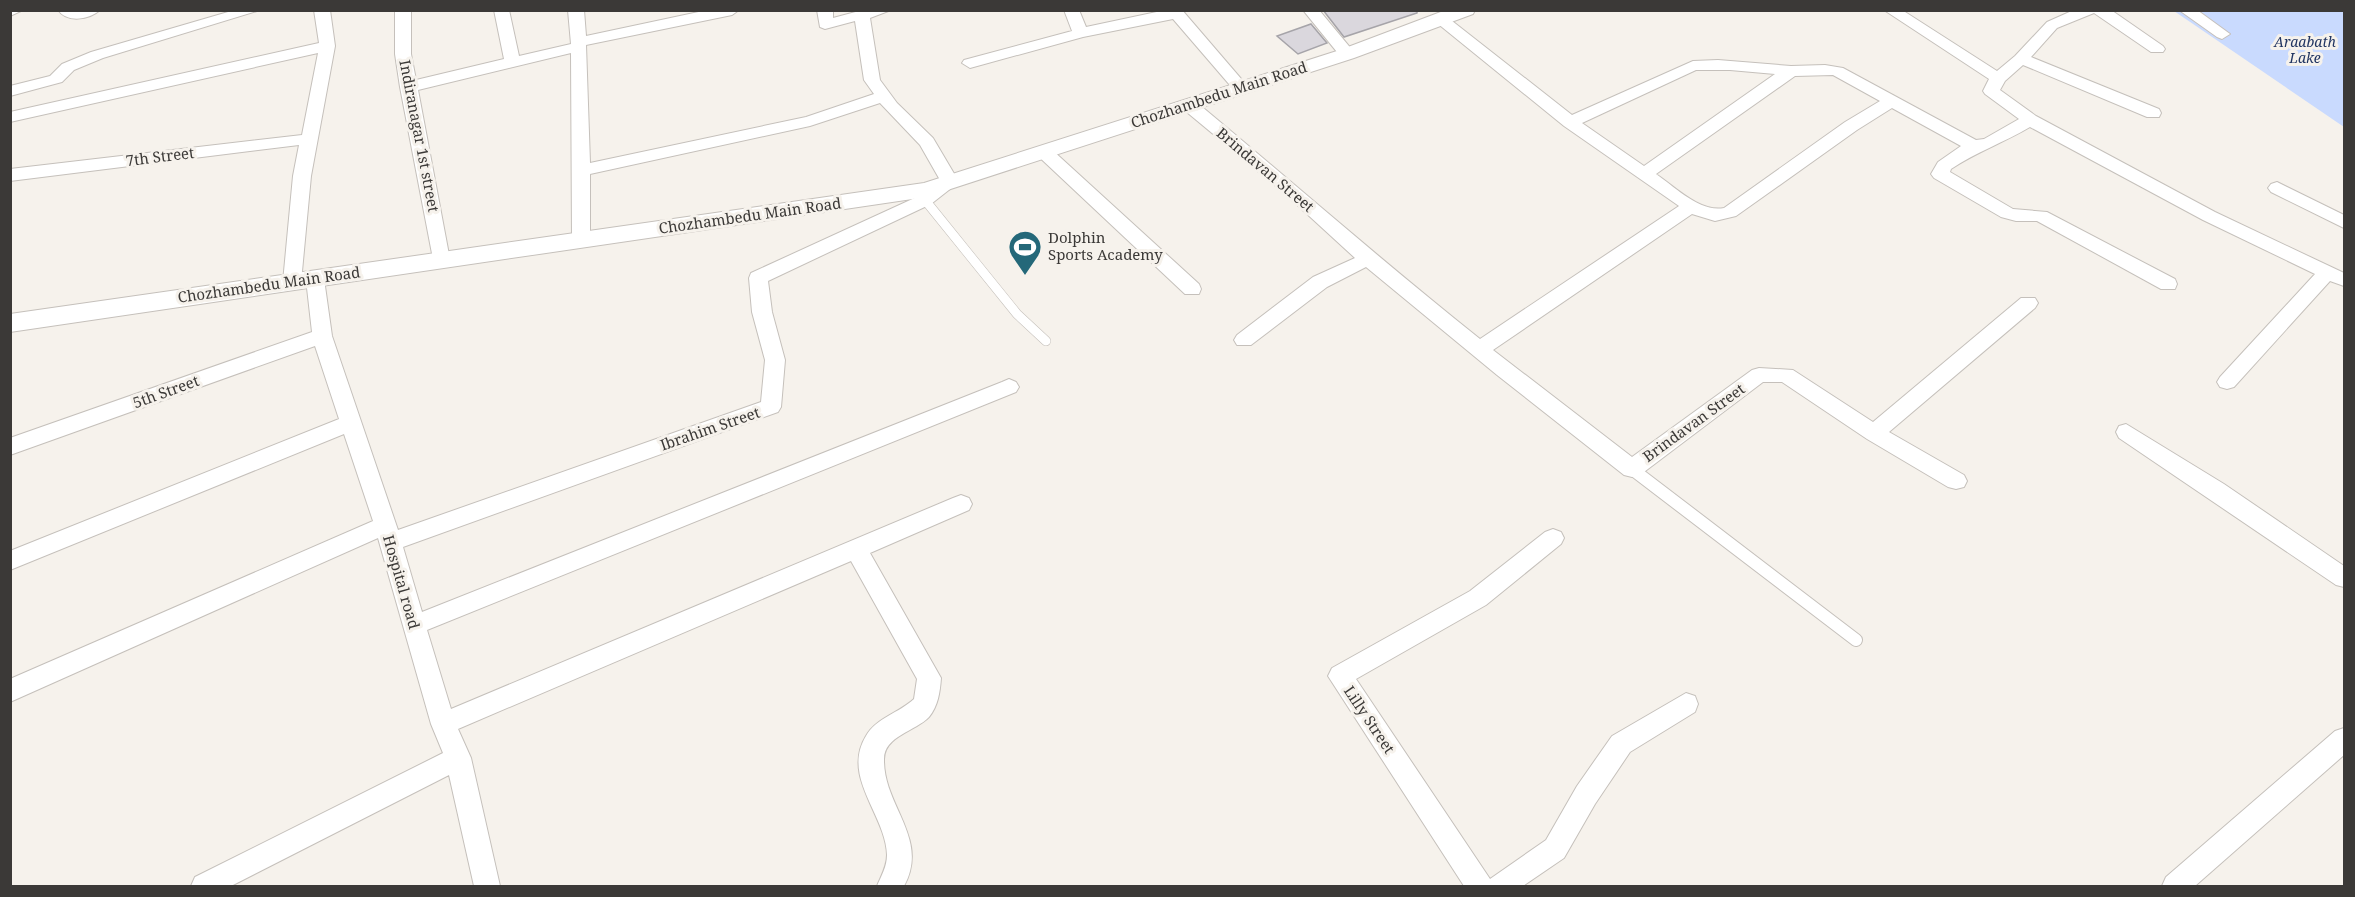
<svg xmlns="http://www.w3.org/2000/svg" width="2355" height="897" font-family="'Noto Serif',serif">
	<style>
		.water { fill: #c9dafe }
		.building { fill: #dad7dd; stroke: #a6a4a9; stroke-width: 1.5 }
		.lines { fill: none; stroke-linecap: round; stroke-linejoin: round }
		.service-far1-casing { stroke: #c5c0bb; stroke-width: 10 }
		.service-casing { stroke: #c5c0bb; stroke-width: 14 }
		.minor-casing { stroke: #c5c0bb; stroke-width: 2 }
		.tertiary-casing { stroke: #c5c0bb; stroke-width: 2 }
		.service-far1 { stroke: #fff; stroke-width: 9 }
		.service { stroke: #fff; stroke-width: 12 }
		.minor { fill: #fff; fill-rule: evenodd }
		.tertiary { fill: #fff; fill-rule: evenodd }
		.labels { text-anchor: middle; stroke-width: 6; stroke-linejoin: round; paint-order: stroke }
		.far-water-label { font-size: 14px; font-style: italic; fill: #213562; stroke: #f6f2ec }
		.street-label { font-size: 15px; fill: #3b3937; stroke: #f6f2ec }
		.poi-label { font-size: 15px; fill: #3b3937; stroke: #f6f2ec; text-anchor: start }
	</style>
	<rect width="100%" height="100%" fill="#f6f2ec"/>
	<!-- water -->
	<path class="water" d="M2174 11H2344V127Z"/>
	<!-- building -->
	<path class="building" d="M1323 10H1417V13L1344 37Z
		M1311 24 1327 43 1298 54 1277 36Z"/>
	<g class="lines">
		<defs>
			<path id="service-far1" d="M925 200 1017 314 1046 341"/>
			<path id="service" d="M1632 469 1856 640"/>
			<path id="minor" d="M10 10H23L10 16Z
				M58 10H100C89 20 67 23 58 10Z
				M235 10H260L103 58 74 70 62 82 10 96V86L50 76 62 64 91 52Z
				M314 10H330L335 46 311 176 301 282 299 287H285L283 282 293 176 299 145 10 181V169L302 135 318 53 10 122V112L319 43Z
				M395 10H411V54L416 80 504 59 494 10H509L519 56 571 44 568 10H584L586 36 708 10H739L732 15 586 45 590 163 806 117 874 94 864 80 855 21 825 29 820 27 817 10H833V18L863 10H891L870 18 880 80 897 103 933 138 959 182 931 204 768 281 772 312 785 360 781 407 778 412 403 547 422 612 1002 382 1009 379 1016 382 1019 387 1016 392 427 630 451 709 953 498 961 495 969 498 972 504 969 510 870 553 941 678C940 692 938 706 929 717 916 731 884 736 884 759 883 806 930 838 904 886H877C881 876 887 867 887 855 886 815 841 777 866 736 876 718 899 713 914 699L917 679 851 561 458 729 471 758 500 886H474L449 775 231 886H191L195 877 443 753 431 724 378 538 10 702V679L373 521 344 434 10 570V551L339 419 315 346 10 455V438L312 332 306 279 308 274H322L324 279 332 336 398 530 761 402 765 360 752 312 749 278 751 273 919 196 940 180 920 145 880 103 810 126 590 174V240L587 244H575L572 240 571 53 418 90 450 260 448 264H434L400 87 395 54Z
				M1064 10H1079L1086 27 1166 10H1182L1249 88 1247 91H1235L1173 19 1083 37 970 68 962 63 964 60 1072 31Z
				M1303 10H1319L1353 51 1355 54 1353 57H1341Z
				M1884 10H1902L1997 71 2015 56 2047 22 2074 10H2111L2163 46 2165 49 2163 52H2151L2094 13 2057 28 2031 57 2159 109 2161 113 2159 117H2147L2023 65 2005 81 2000 90 2036 116 2215 212 2344 273V286L2330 281 2234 387 2227 389 2220 387 2217 382 2220 377 2315 274 2203 220 2030 127C2003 143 1976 152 1951 169L1950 172 2013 209 2047 212 2175 279 2177 284 2175 289H2161L2037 221H2016L2001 217 1934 178 1931 174 1938 162 1961 146 1892 108 1857 130 1736 216 1715 221 1692 214 1493 350 1632 457 1752 370 1759 368 1793 370 1873 422 2021 298H2035L2038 303 2035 308 1889 432 1964 475 1967 481 1964 487 1956 489 1948 487 1867 439 1782 382H1763L1640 475 1632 477 1624 475 1497 375 1366 267 1327 287 1251 345H1237L1234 340 1237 335 1313 277 1355 258 1283 192 1183 109 1181 105 1183 101H1195C1290 180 1383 262 1480 339L1679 206 1564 126 1437 23 1434 20 1437 17H1447L1572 115 1693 61 1718 60 1791 66 1825 65 1843 68 1976 140 1984 139 2019 119 1985 94 1983 91 1989 79ZM1696 70H1730L1775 74 1644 166 1582 123ZM1833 75 1880 101 1845 122 1724 208C1700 213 1674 186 1656 174L1795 76Z
				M2179 10H2197L2230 34 2222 39 2217 37Z
				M1044 147 1050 148 1199 284 1201 289 1199 294H1185L1038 156 1035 152Z
				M2277 182 2344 215V228L2271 192 2268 188 2271 184Z
				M2126 424 2224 484 2344 566V587L2336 585 2119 438 2116 432 2119 426Z
				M1553 529 1561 532 1564 538 1561 544 1486 605 1356 679 1490 879 1546 840 1577 786 1612 736 1686 693 1695 696 1698 704 1695 712 1630 752 1595 804 1564 858 1523 886H1464L1328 676 1332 668 1470 591 1545 532Z
				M2344 728V755L2195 886H2162L2166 877 2335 731Z"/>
			<path id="tertiary" d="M1446 10H1475L1473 14 1354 58 926 197 10 332V314L924 183 1340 50Z"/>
		</defs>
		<!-- service-far1 casing -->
		<use href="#service-far1" class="service-far1-casing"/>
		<!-- service casing -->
		<use href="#service" class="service-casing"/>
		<!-- minor casing -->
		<use href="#minor" class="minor-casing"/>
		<!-- tertiary casing -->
		<use href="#tertiary" class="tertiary-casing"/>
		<!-- service-far1 -->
		<use href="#service-far1" class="service-far1"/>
		<!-- service -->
		<use href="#service" class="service"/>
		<!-- minor -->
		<use href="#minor" class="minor"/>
		<!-- tertiary -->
		<use href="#tertiary" class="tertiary"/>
	</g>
	<!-- icons -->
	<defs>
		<symbol id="stadium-pin" viewBox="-11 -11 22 30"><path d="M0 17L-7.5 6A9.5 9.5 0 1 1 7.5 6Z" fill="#246879" stroke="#f6f2ec"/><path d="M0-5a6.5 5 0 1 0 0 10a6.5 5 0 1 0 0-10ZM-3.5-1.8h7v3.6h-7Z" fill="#fff"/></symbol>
	</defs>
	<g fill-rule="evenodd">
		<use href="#stadium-pin" x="1006" y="228" width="38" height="52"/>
	</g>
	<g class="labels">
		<!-- far-water labels -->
		<g class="far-water-label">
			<text x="2305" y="47">Araabath<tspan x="2305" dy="16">Lake</tspan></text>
		</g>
		<!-- street labels -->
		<g class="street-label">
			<text transform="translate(1219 95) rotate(-18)" y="5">Chozhambedu Main Road</text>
			<text transform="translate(419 136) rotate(79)" y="5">Indiranagar 1st street</text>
			<text transform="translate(160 157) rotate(-7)" y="5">7th Street</text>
			<text transform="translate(1265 170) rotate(40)" y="5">Brindavan Street</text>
			<text transform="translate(750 216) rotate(-8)" y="5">Chozhambedu Main Road</text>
			<text transform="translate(269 285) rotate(-8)" y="5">Chozhambedu Main Road</text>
			<text transform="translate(166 392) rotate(-20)" y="5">5th Street</text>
			<text transform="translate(1694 423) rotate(-36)" y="5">Brindavan Street</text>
			<text transform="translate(710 429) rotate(-19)" y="5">Ibrahim Street</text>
			<text transform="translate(401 582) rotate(74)" y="5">Hospital road</text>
			<text transform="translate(1369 720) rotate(56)" y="5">Lilly Street</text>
		</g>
		<!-- poi labels -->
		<g class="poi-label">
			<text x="1048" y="243">Dolphin<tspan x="1048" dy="17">Sports Academy</tspan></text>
		</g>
	</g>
	<!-- border -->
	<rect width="2355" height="897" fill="none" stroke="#3b3937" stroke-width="24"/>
</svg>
